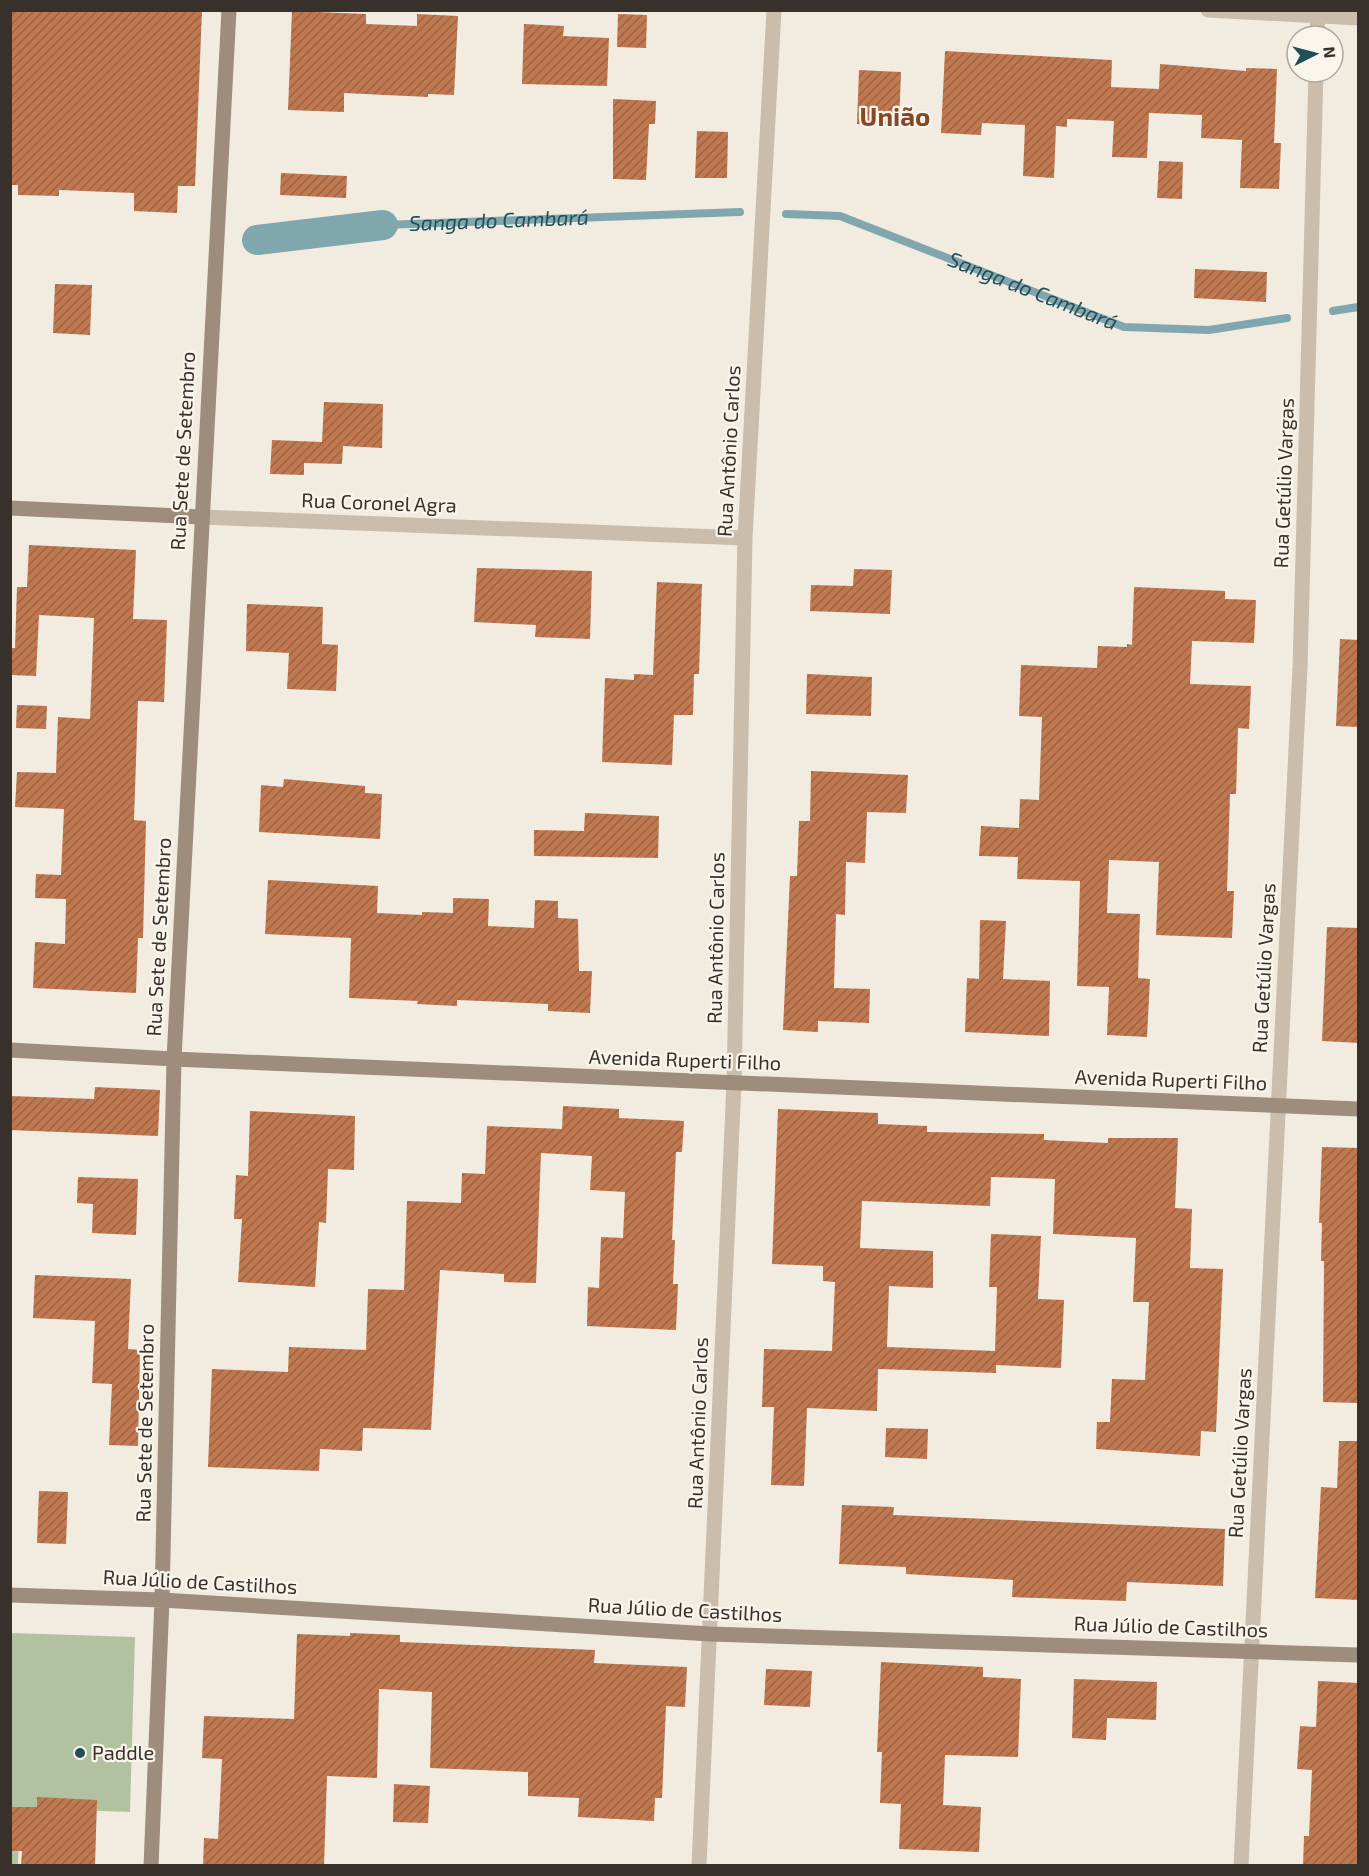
<svg xmlns="http://www.w3.org/2000/svg" width="1369" height="1876" font-family="'Exo 2',sans-serif">
	<style>
		.pitch { fill: #b2c1a0 }
		.lines { fill: none; stroke-linecap: round; stroke-linejoin: round }
		.stream { stroke: #80a7ae; stroke-width: 8 }
		.canal { stroke: #80a7ae; stroke-width: 30 }
		.building { fill: url(#building-hatch) }
		.street { stroke: #cabdac; stroke-width: 15 }
		.secondary { stroke: #9e8d7d; stroke-width: 15 }
		.poi-dot { fill: #224e58; stroke: #faf5ec; stroke-width: 2 }
		.labels { text-anchor: middle; stroke-width: 4.5; stroke-linejoin: round; paint-order: stroke }
		.street-label { font-size: 20px; fill: #38302a; stroke: #faf5ec }
		.poi-label { font-size: 20px; fill: #38302a; stroke: #faf5ec; text-anchor: start }
		.water-label { font-size: 21px; font-style: italic; fill: #224e58; stroke: #faf5ec }
		.district-label { font-size: 26px; font-weight: bold; fill: #844827; stroke: #faf5ec }
	</style>
	<defs>
		<pattern id="building-hatch" width="6" height="6" patternUnits="userSpaceOnUse" patternTransform="scale(1.5)"><rect width="6" height="6" fill="#c07850"/><path d="M-1 1l2-2M0 6l6-6M5 7l2-2" fill="none" stroke="#9d6343"/></pattern>
	</defs>
	<rect width="100%" height="100%" fill="#f2ece0"/>
	<!-- pitch -->
	<path class="pitch" d="M11 1633 135 1637 130 1812 20 1808 18 1865H11Z"/>
	<g class="lines">
		<!-- stream -->
		<g class="stream">
			<path id="s1" d="M786 214 840 216 1124 327 1209 330 1287 318"/>
			<path id="s2" d="M383 225 740 212"/>
			<path d="M1333 311 1358 307"/>
		</g>
		<!-- canal -->
		<path class="canal" d="M257 240 383 225"/>
	</g>
	<!-- building -->
	<path class="building" d="M10 10H202L195 186H178L177 213 134 211V193L59 190V196L18 195V185H10Z
		M292 11 366 14V24L417 26V14L458 16 454 95 428 94V97L344 93V112L288 110Z
		M618 14 647 15 646 48 617 47Z
		M524 24 564 26 563 36 609 38 607 86 522 84Z
		M945 51 1112 60 1111 87 1159 89 1160 64 1246 71V68L1277 69 1274 143H1281L1279 189 1240 188 1242 140 1201 138 1202 115 1149 113 1147 158 1112 157 1114 121 1067 119V127L1056 126 1054 178 1023 176 1025 125 982 123 981 135 941 133Z
		M859 70 901 72 899 126 857 124Z
		M613 99 656 101 655 124H649L646 180 613 179Z
		M697 131 728 132 727 178H695Z
		M1159 161 1183 162 1182 199 1157 198Z
		M281 173 347 176 346 198 280 195Z
		M1195 269 1267 272 1266 302 1194 298Z
		M55 284 92 285 90 335 53 333Z
		M324 402 383 404 382 448 343 446 342 464 304 463V475L270 474 272 440 322 442Z
		M29 545 136 550 133 619 167 620 164 702 138 701 134 820 146 821 143 938H138L136 993 33 988 35 942 65 944 66 899 35 898 36 874 61 875 64 809 15 807 17 772 56 773 58 717 90 719 94 618 39 615 36 676 11 675V648H15L17 587H27Z
		M477 568 592 571 590 639 535 637 536 625 474 622Z
		M854 569 892 570 890 614 810 611 811 585 853 586Z
		M657 582 702 584 699 674H694L693 715H674L672 765 602 762 605 678 634 680V674L653 675Z
		M1134 587 1225 591V599L1256 600 1254 643 1192 641 1190 684 1251 686 1249 729 1238 728 1236 794H1230L1227 891H1234L1232 938 1156 935 1159 862 1109 860 1107 913 1140 914 1138 978 1150 979 1147 1037 1107 1035 1109 987 1077 986 1080 881 1017 879 1018 857 979 856 981 826 1019 828 1020 799 1039 800 1042 717 1019 716 1021 665 1097 668 1098 646 1127 647V644L1132 645Z
		M247 604 323 607 322 644 338 645 336 691 287 689 289 653 246 651Z
		M1340 639 1359 640V727L1336 726Z
		M807 674 872 677 871 716 806 714Z
		M17 705 47 706 46 729 16 728Z
		M811 771 908 775 906 813 867 812 865 863 846 862 845 915 836 914 834 988 870 989 869 1023 818 1021V1032L783 1030 790 876H797L799 821H810Z
		M284 779 365 786V793L382 794 380 839 259 832 261 785 283 787Z
		M585 813 659 816 658 858 534 856V830L584 831Z
		M268 880 378 886 377 913 422 915V912L453 913V898L489 899 488 926 534 928 535 900 558 901V918L578 919 579 971H592L590 1013 548 1011V1004L457 1000V1006L417 1004 418 1001 349 998 351 938 265 934Z
		M980 920 1006 921 1003 979 1050 981 1049 1036 965 1032 967 978 979 979Z
		M1327 927 1359 928V1043L1322 1041Z
		M95 1087 160 1090 158 1136 10 1130V1096L94 1099Z
		M563 1106 619 1109V1118L684 1121 682 1152H676L672 1240H675L673 1284H678L676 1330 587 1326 588 1287 599 1288 601 1237 623 1238 625 1192 590 1190 592 1156 541 1153 536 1283 504 1282V1274L440 1270 431 1430 363 1428 362 1451 320 1449 319 1471 208 1467 212 1369 288 1372 289 1347 366 1350 368 1289 404 1290 407 1201 461 1203 462 1173 485 1174 487 1126 562 1129Z
		M778 1109 878 1113V1124L927 1126V1132L1044 1134V1140L1108 1143V1138H1178L1175 1208 1192 1209 1190 1268 1223 1269 1216 1432 1201 1431 1200 1456 1096 1449 1097 1422H1110L1112 1379 1145 1380 1149 1302H1133L1136 1238 1053 1234 1055 1179 991 1177 990 1206 862 1201 860 1248 933 1251V1288L889 1286 887 1347 995 1351 997 1287H989L991 1234 1041 1236 1038 1299 1064 1300 1061 1368 996 1365V1373L878 1369 877 1411 807 1408 804 1486 771 1485 774 1407H762L764 1349 832 1351 835 1282 823 1281V1266L772 1264Z
		M250 1111 355 1116 354 1170 328 1169 326 1223 319 1222 315 1287 238 1282 242 1219H234L236 1175 248 1176Z
		M1322 1147 1359 1148V1403L1323 1402 1324 1261H1321L1322 1223H1319Z
		M78 1177 138 1179 136 1235 92 1233 93 1204 77 1203Z
		M35 1275 131 1279 128 1349 140 1350 138 1446 109 1445 112 1384 92 1383 95 1321 33 1318Z
		M886 1428 928 1429 927 1459 885 1457Z
		M1339 1441H1359V1600L1315 1598 1321 1487 1337 1488Z
		M39 1491 68 1492 66 1544 37 1543Z
		M842 1505 894 1507 893 1515 1225 1529 1223 1586 1127 1582 1126 1601 1012 1597 1013 1580 906 1574V1567L839 1564Z
		M350 1633 400 1635V1642L595 1650 594 1663 687 1667 685 1707 666 1706 662 1798H655L654 1821 578 1817 579 1798 528 1796V1772L430 1768 432 1692 379 1689 377 1778 327 1776 324 1866H203L204 1838 218 1839 222 1759 202 1758 204 1716 294 1719 297 1634 350 1636Z
		M881 1662 983 1667V1677L1021 1679 1018 1757 945 1755 943 1805 981 1807 979 1852 899 1849 901 1804 880 1803 882 1752H877Z
		M766 1669 812 1671 810 1707 764 1705Z
		M1074 1679 1157 1682 1156 1720 1107 1718 1106 1740 1072 1738Z
		M1318 1681 1359 1683V1866H1303L1304 1836H1309L1312 1770 1297 1769 1300 1726 1316 1727Z
		M394 1784 430 1786 428 1823 393 1822Z
		M37 1797 97 1800 95 1866 21 1865 22 1851H10V1807H37Z"/>
	<g class="lines">
		<!-- street -->
		<path class="street" d="M1208 10 1358 18
			M1317 36 1318 10
			M201 517 745 538
			M699 1866 734 1083 745 538 774 10
			M1241 1866 1300 667 1316 72"/>
		<!-- secondary -->
		<path class="secondary" d="M10 508 201 517
			M10 1050 174 1059 1358 1109
			M10 1595 162 1600 710 1634 1358 1655
			M151 1866 162 1600 174 1059 229 10"/>
	</g>
	<!-- markers -->
	<circle class="poi-dot" cx="80" cy="1753" r="6"/>
	<g class="labels">
		<!-- street labels -->
		<g class="street-label">
			<text transform="translate(183 451) rotate(-87)" y="7">Rua Sete de Setembro</text>
			<text transform="translate(729 451) rotate(-87)" y="7">Rua Antônio Carlos</text>
			<text transform="translate(1284 483) rotate(-88)" y="7">Rua Getúlio Vargas</text>
			<text transform="translate(379 503) rotate(2)" y="7">Rua Coronel Agra</text>
			<text transform="translate(159 937) rotate(-87)" y="7">Rua Sete de Setembro</text>
			<text transform="translate(716 938) rotate(-89)" y="7">Rua Antônio Carlos</text>
			<text transform="translate(1264 968) rotate(-87)" y="7">Rua Getúlio Vargas</text>
			<text transform="translate(685 1060) rotate(2)" y="7">Avenida Ruperti Filho</text>
			<text transform="translate(1171 1080) rotate(2)" y="7">Avenida Ruperti Filho</text>
			<text transform="translate(145 1423) rotate(-89)" y="7">Rua Sete de Setembro</text>
			<text transform="translate(698 1423) rotate(-88)" y="7">Rua Antônio Carlos</text>
			<text transform="translate(1240 1453) rotate(-87)" y="7">Rua Getúlio Vargas</text>
			<text transform="translate(200 1582) rotate(3)" y="7">Rua Júlio de Castilhos</text>
			<text transform="translate(685 1610) rotate(3)" y="7">Rua Júlio de Castilhos</text>
			<text transform="translate(1171 1627) rotate(2)" y="7">Rua Júlio de Castilhos</text>
		</g>
		<!-- poi labels -->
		<g class="poi-label">
			<text x="92" y="1760">Paddle</text>
		</g>
		<!-- water labels -->
		<g class="water-label">
			<text dy="7" stroke="none"><textPath href="#s2" startOffset="116">Sanga do Cambará</textPath></text>
			<text dy="7" stroke="none"><textPath href="#s1" startOffset="261">Sanga do Cambará</textPath></text>
		</g>
		<!-- district labels -->
		<g class="district-label">
			<text x="895" y="126">União</text>
		</g>
	</g>
	<!-- border -->
	<rect width="1369" height="1876" fill="none" stroke="#38302a" stroke-width="24"/>
	<!-- north arrow -->
	<g transform="translate(1315 54) rotate(84)"><circle r="28" fill="#faf5ec" stroke="#aca69e" stroke-width="1.5"/>
	<path d="M0-4.5L10 22L0 15L-10 22Z" fill="#224e58"/>
	<text y="-9" font-size="16" font-weight="bold" text-anchor="middle" fill="#38302a">N</text>
	</g>
</svg>
